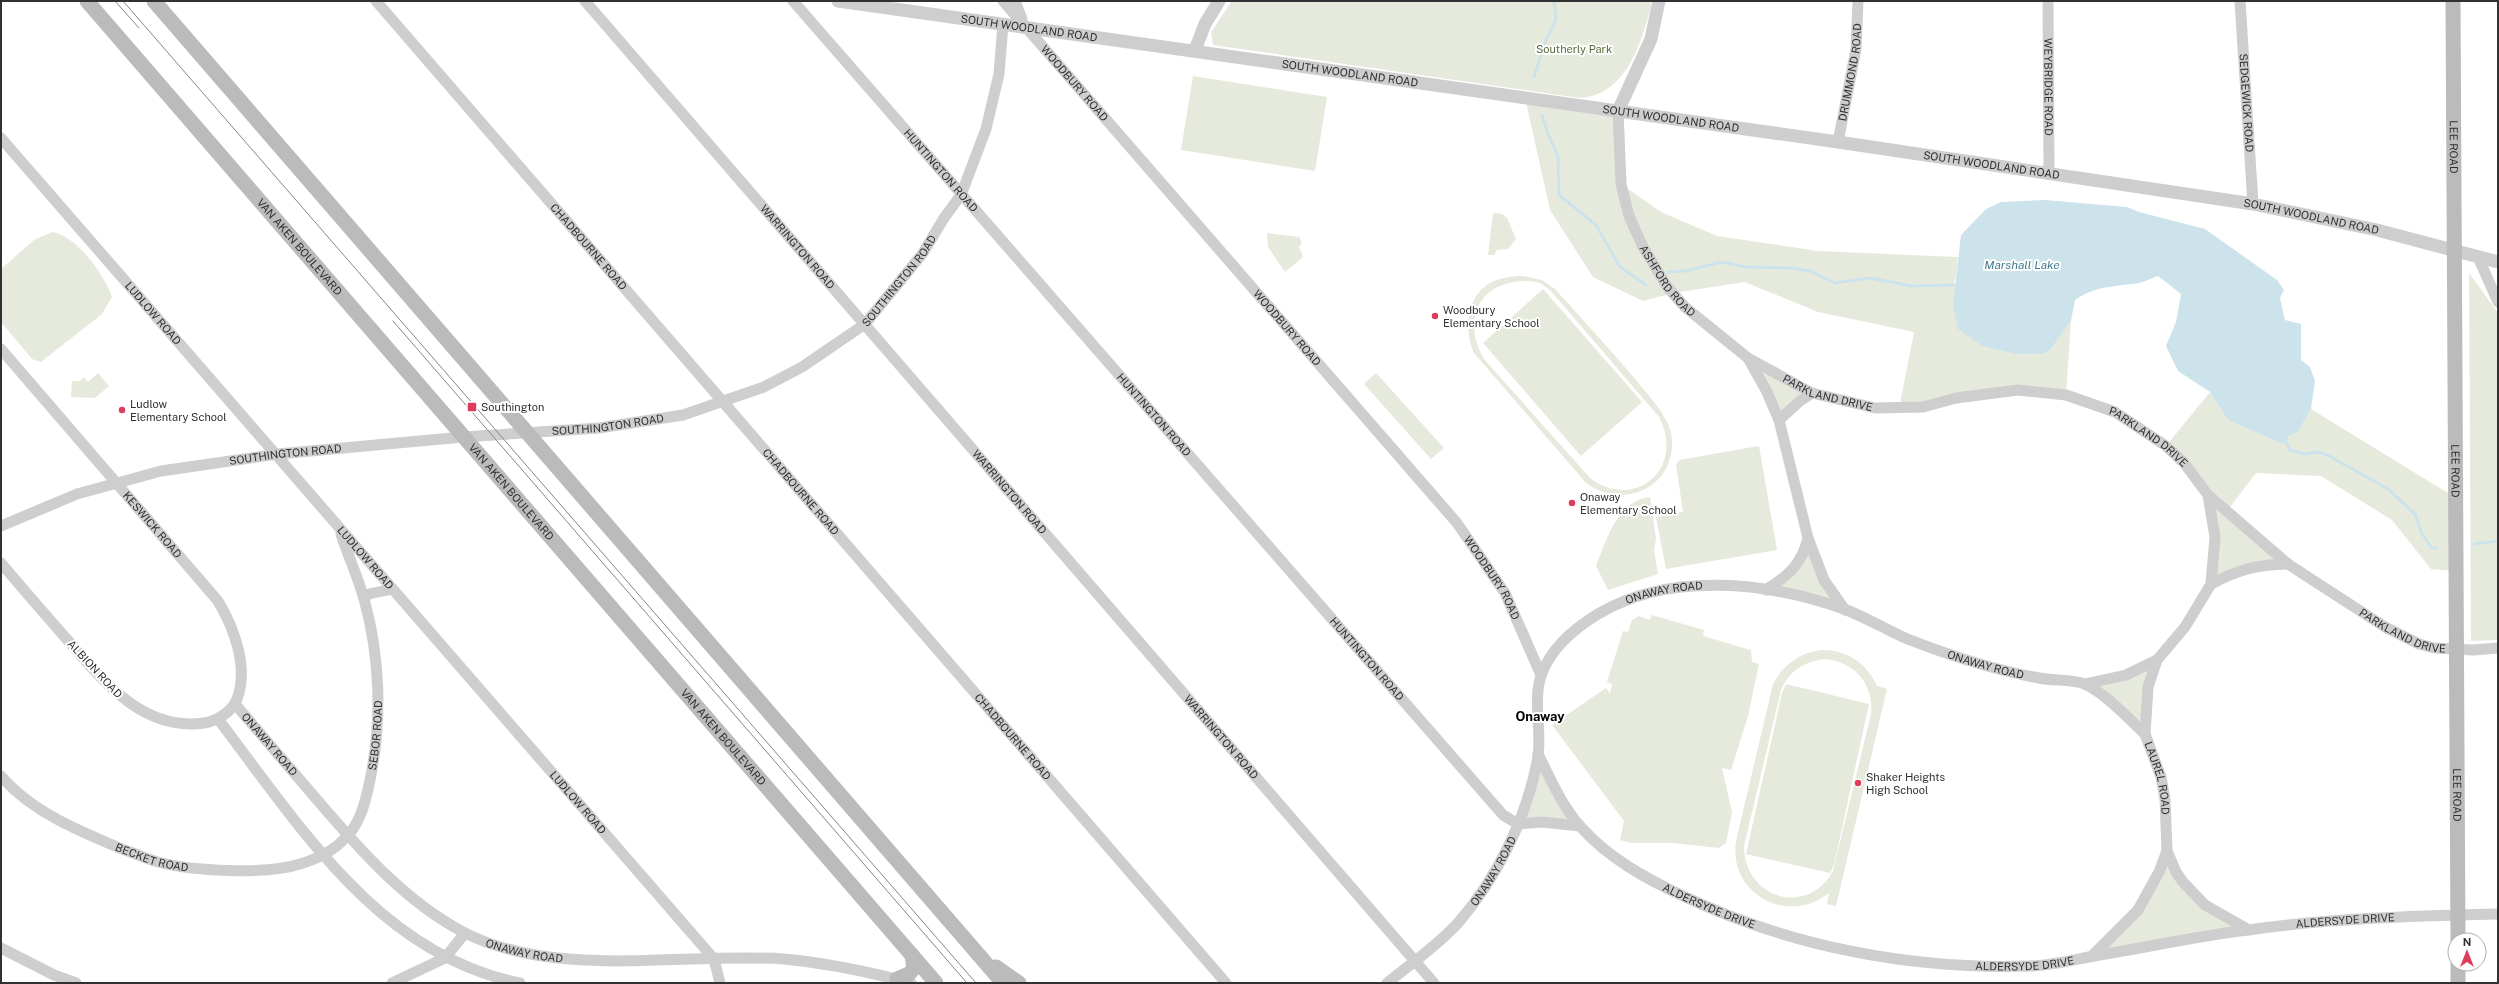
<svg xmlns="http://www.w3.org/2000/svg" width="2499" height="984" font-family="'Public Sans',sans-serif">
	<style>
		.green { fill: #e5eadd; fill-rule: evenodd }
		.water { fill: #cde3eb }
		.lines { fill: none; stroke-linecap: round; stroke-linejoin: round }
		.stream { stroke: #cde3eb; stroke-width: 3 }
		.minor { stroke: #cecece; stroke-width: 11 }
		.tertiary { stroke: #cecece; stroke-width: 13 }
		.secondary { stroke: #bbb; stroke-width: 15 }
		.tram { stroke: #868686; stroke-width: 1 }
		.poi-dot { fill: #de3c5b; stroke: #fff; stroke-width: 1.5 }
		.labels { text-anchor: middle; stroke-width: 4; stroke-linejoin: round; paint-order: stroke }
		.street-label { font-size: 11px; fill: #313131; stroke: #fff }
		.park-label { font-size: 11px; fill: #596b3f; stroke: #fff }
		.poi-label { font-size: 11px; fill: #313131; stroke: #fff; text-anchor: start }
		.water-label { font-size: 12px; font-style: italic; fill: #417b90; stroke: #fff }
		.quarter-label { font-size: 13px; font-weight: bold; fill: #000; stroke: #fff }
	</style>
	<rect width="100%" height="100%" fill="#fff"/>
	<!-- green -->
	<path class="green" d="M1232 1H1650L1651 6C1641 44 1626 95 1580 98L1213 45 1211 32Z
		M1193 76 1327 97 1315 171 1181 150Z
		M1525 98 1618 111 1621 184 1661 212 1717 236 1818 251 1958 257 1956 277 1953 285 2050 350 2071 321 2066 395 2045 392 1899 409 1914 332 1818 312 1745 282 1673 293 1643 301 1593 277 1550 210Z
		M1493 213 1502 214 1507 218 1516 239 1508 249 1497 250 1494 255H1488Z
		M52 232C77 236 104 274 112 297L102 314 41 362 32 359 1 322V269L34 240Z
		M1267 233 1299 237 1302 243 1299 247 1303 257 1285 272 1268 247Z
		M2469 273 2498 313V640L2471 641Z
		M1523 276 1542 280 1555 289C1582 319 1609 348 1635 379 1648 395 1663 410 1670 429 1677 453 1666 480 1643 490 1624 499 1603 495 1586 483L1474 353C1464 332 1466 299 1487 285 1497 278 1511 276 1523 276ZM1530 281 1540 283 1551 291 1659 417C1686 468 1635 512 1590 478L1484 359C1460 317 1481 279 1530 281Z
		M1543 289 1642 402 1581 456 1483 343Z
		M1748 358 1812 393 1779 420Z
		M98 373 109 386 95 398 71 397 72 381H80L84 377 88 382Z
		M1376 373 1444 448 1431 459 1364 384Z
		M2210 392 2228 420 2282 444 2286 442 2289 436 2298 432 2311 409 2456 498V571L2431 569 2392 520 2321 476 2256 473 2227 511 2288 564 2211 584 2214 568 2208 495 2166 446Z
		M1759 446 1777 550 1666 569 1656 517 1683 512 1676 465 1679 460Z
		M1650 497 1656 539 1654 550 1658 574 1608 590 1596 566C1607 539 1617 501 1650 497Z
		M1808 538 1845 610 1766 590 1783 579Z
		M1652 615 1704 630 1703 636 1751 650 1752 662 1759 664 1748 716 1731 770 1722 768 1732 812 1726 843 1719 848 1673 843H1630L1620 840 1624 821 1552 725 1606 688 1610 693 1612 684 1607 682 1623 631 1628 632 1632 620 1639 616 1650 620Z
		M1822 650C1847 650 1867 663 1877 686L1887 689 1836 906 1827 904 1829 893C1788 926 1728 894 1736 841L1773 684C1783 665 1800 652 1822 650ZM1825 659C1855 662 1874 684 1871 714L1833 871C1807 918 1744 898 1744 846L1781 690C1789 671 1805 661 1825 659Z
		M2157 660 2145 734 2085 684Z
		M1786 684 1869 704 1834 865 1830 873 1746 854 1782 693Z
		M1538 754 1580 826 1518 824Z
		M2167 851 2183 882 2249 930 2091 956 2125 926Z"/>
	<!-- water -->
	<path class="water" d="M2045 200 2127 207 2139 212 2205 229 2277 280 2284 290 2280 298 2285 320 2301 324V360L2310 367 2315 381 2311 409 2298 432 2289 436 2286 442 2282 444 2228 420 2210 392 2178 371 2166 346 2176 322 2181 294 2158 276C2150 279 2140 284 2131 284 2109 287 2094 287 2075 300L2071 321 2050 350 2042 354H2016L1982 346 1958 329 1953 305 1961 235 1986 209 2001 202Z"/>
	<g class="lines">
		<!-- stream -->
		<path class="stream" d="M1534 77 1544 45 1556 20 1554 1
			M1542 115 1548 134 1558 156 1559 195 1596 225 1619 266 1646 285
			M1668 272 1685 271 1722 262 1745 267 1792 268 1810 271 1835 283 1870 278 1912 286 1957 285
			M2285 440 2290 450 2304 454 2319 452 2331 457 2388 489 2415 514 2421 532 2431 547 2436 548
			M2475 544 2498 541"/>
		<!-- minor -->
		<g class="minor">
			<path id="s1" d="M376 1 1226 983"/>
			<path id="s2" d="M585 1 1434 983"/>
			<path id="s3" d="M793 1 1503 815 1518 824"/>
			<path id="s4" d="M1003 1 1457 523 1505 593 1541 675"/>
			<path d="M1015 1 1022 19"/>
			<path id="s5" d="M2048 1 2049 174"/>
			<path id="s6" d="M2240 1 2253 204"/>
			<path id="s7" d="M1618 111 1621 184 1629 216 1643 247 1668 288 1685 307 1748 358 1766 390 1779 420 1808 538 1824 580 1845 610"/>
			<path id="s8" d="M1 138 714 959 720 983"/>
			<path id="s9" d="M1838 142 1856 49 1858 1"/>
			<path d="M2478 257 2498 302"/>
			<path id="s10" d="M1 349 218 601C234 628 249 667 237 699 232 712 217 721 204 723 141 732 101 678 64 636 43 612 22 588 1 563"/>
			<path id="s11" d="M1748 358 1812 393 1875 408 1923 407 1956 398 2018 390 2066 395 2115 412 2166 446 2184 463 2208 495 2288 564 2385 627 2419 644 2434 648 2473 650 2498 648"/>
			<path d="M1779 420 1800 401 1812 393"/>
			<path id="s12" d="M2208 495 2215 537 2211 584 2185 627 2157 660 2148 687 2145 734 2161 777 2165 799 2167 851 2176 872 2183 882 2205 905 2249 930"/>
			<path id="s13" d="M1 526 77 494 161 471 278 454 463 437 599 428 683 415 764 387 802 367 865 324 923 253 944 218 961 195 986 129 999 74 1003 24"/>
			<path d="M2211 584C2240 569 2256 565 2288 564"/>
			<path d="M1766 590C1788 576 1802 564 1808 538"/>
			<path d="M364 598 369 594 392 589"/>
			<path d="M2085 684 2126 675 2157 660"/>
			<path id="s14" d="M235 704C263 737 291 769 319 802 361 851 405 901 463 932 556 980 683 952 784 959 827 963 870 972 911 983"/>
			<path d="M218 719C299 825 379 955 520 983"/>
			<path id="s15" d="M1538 754C1550 778 1562 806 1580 826 1608 858 1645 878 1683 896 1792 947 1912 970 2032 966 2055 965 2077 959 2099 955 2149 947 2198 936 2248 930 2331 918 2415 916 2498 914"/>
			<path id="s16" d="M1 776C32 812 79 831 122 849 134 853 146 859 158 862 192 871 266 875 300 864 317 859 335 850 347 836 362 821 367 795 371 775 382 718 380 656 364 599 358 577 348 556 341 534"/>
			<path d="M1518 824 1542 822 1580 826"/>
			<path d="M1 948 54 975 76 983"/>
			<path d="M2092 956 2138 910 2159 872 2167 851"/>
			<path d="M392 983 445 958 465 933"/>
			<path id="s17" d="M1387 983C1411 964 1438 945 1458 923 1498 877 1528 815 1538 756 1542 730 1532 699 1542 673 1552 647 1575 628 1598 614 1670 571 1768 582 1844 609 1865 617 1885 629 1905 638 1948 655 1994 670 2039 678 2053 681 2073 679 2085 684 2106 694 2129 719 2145 734"/>
		</g>
		<!-- tertiary -->
		<g class="tertiary">
			<path id="s18" d="M838 1 1838 142 2253 204 2377 230 2498 262"/>
			<path d="M1195 50 1205 24 1219 1"/>
			<path d="M1618 111 1651 39 1659 1"/>
		</g>
		<!-- secondary -->
		<g class="secondary">
			<path id="s19" d="M87 1 936 983"/>
			<path d="M154 1 1003 983"/>
			<path id="s20" d="M2453 1 2458 940"/>
			<path d="M2458 964V983"/>
			<path d="M996 967 1019 983"/>
			<path d="M897 979 909 974 914 968 912 955"/>
		</g>
		<!-- tram -->
		<path class="tram" d="M115 1 139 28
			M123 1 976 983
			M393 321 967 983"/>
	</g>
	<!-- markers -->
	<g class="poi-dot">
		<circle cx="1435" cy="316" r="4"/>
		<rect x="467" y="402" width="10" height="10" rx="2"/>
		<circle cx="122" cy="410" r="4"/>
		<circle cx="1572" cy="503" r="4"/>
		<circle cx="1858" cy="783" r="4"/>
	</g>
	<g class="labels">
		<!-- street labels -->
		<g class="street-label">
			<text dy="4" stroke="none"><textPath href="#s18" startOffset="193">SOUTH WOODLAND ROAD</textPath></text>
			<text dy="4" stroke="none"><textPath href="#s9" startOffset="71">DRUMMOND ROAD</textPath></text>
			<text dy="4" stroke="none"><textPath href="#s18" startOffset="517">SOUTH WOODLAND ROAD</textPath></text>
			<text dy="4" stroke="none"><textPath href="#s4" startOffset="109">WOODBURY ROAD</textPath></text>
			<text dy="4" stroke="none"><textPath href="#s5" startOffset="86">WEYBRIDGE ROAD</textPath></text>
			<text dy="4" stroke="none"><textPath href="#s6" startOffset="102">SEDGEWICK ROAD</textPath></text>
			<text dy="4" stroke="none"><textPath href="#s18" startOffset="841">SOUTH WOODLAND ROAD</textPath></text>
			<text dy="4" stroke="none"><textPath href="#s20" startOffset="146">LEE ROAD</textPath></text>
			<text dy="4" stroke="none"><textPath href="#s18" startOffset="1165">SOUTH WOODLAND ROAD</textPath></text>
			<text dy="4" stroke="none"><textPath href="#s3" startOffset="225">HUNTINGTON ROAD</textPath></text>
			<text dy="4" stroke="none"><textPath href="#s18" startOffset="1489">SOUTH WOODLAND ROAD</textPath></text>
			<text dy="4" stroke="none"><textPath href="#s19" startOffset="325">VAN AKEN BOULEVARD</textPath></text>
			<text dy="4" stroke="none"><textPath href="#s1" startOffset="325">CHADBOURNE ROAD</textPath></text>
			<text dy="4" stroke="none"><textPath href="#s2" startOffset="325">WARRINGTON ROAD</textPath></text>
			<text dy="4" stroke="none"><textPath href="#s7" startOffset="182">ASHFORD ROAD</textPath></text>
			<text dy="4" stroke="none"><textPath href="#s13" startOffset="955">SOUTHINGTON ROAD</textPath></text>
			<text dy="4" stroke="none"><textPath href="#s8" startOffset="232">LUDLOW ROAD</textPath></text>
			<text dy="4" stroke="none"><textPath href="#s4" startOffset="433">WOODBURY ROAD</textPath></text>
			<text dy="4" stroke="none"><textPath href="#s11" startOffset="88">PARKLAND DRIVE</textPath></text>
			<text dy="4" stroke="none"><textPath href="#s3" startOffset="549">HUNTINGTON ROAD</textPath></text>
			<text dy="4" stroke="none"><textPath href="#s13" startOffset="619">SOUTHINGTON ROAD</textPath></text>
			<text dy="4" stroke="none"><textPath href="#s11" startOffset="424">PARKLAND DRIVE</textPath></text>
			<text dy="4" stroke="none"><textPath href="#s13" startOffset="295">SOUTHINGTON ROAD</textPath></text>
			<text dy="4" stroke="none"><textPath href="#s20" startOffset="470">LEE ROAD</textPath></text>
			<text dy="4" stroke="none"><textPath href="#s1" startOffset="649">CHADBOURNE ROAD</textPath></text>
			<text dy="4" stroke="none"><textPath href="#s2" startOffset="649">WARRINGTON ROAD</textPath></text>
			<text dy="4" stroke="none"><textPath href="#s19" startOffset="649">VAN AKEN BOULEVARD</textPath></text>
			<text dy="4" stroke="none"><textPath href="#s10" startOffset="232">KESWICK ROAD</textPath></text>
			<text dy="4" stroke="none"><textPath href="#s8" startOffset="556">LUDLOW ROAD</textPath></text>
			<text dy="4" stroke="none"><textPath href="#s4" startOffset="757">WOODBURY ROAD</textPath></text>
			<text dy="4" stroke="none"><textPath href="#s17" startOffset="517">ONAWAY ROAD</textPath></text>
			<text dy="4" stroke="none"><textPath href="#s11" startOffset="748">PARKLAND DRIVE</textPath></text>
			<text dy="4" stroke="none"><textPath href="#s3" startOffset="873">HUNTINGTON ROAD</textPath></text>
			<text dy="4" stroke="none"><textPath href="#s17" startOffset="853">ONAWAY ROAD</textPath></text>
			<text transform="translate(95 669) rotate(47)" y="4">ALBION ROAD</text>
			<text dy="4" stroke="none"><textPath href="#s16" startOffset="486">SEBOR ROAD</textPath></text>
			<text dy="4" stroke="none"><textPath href="#s19" startOffset="973">VAN AKEN BOULEVARD</textPath></text>
			<text dy="4" stroke="none"><textPath href="#s1" startOffset="973">CHADBOURNE ROAD</textPath></text>
			<text dy="4" stroke="none"><textPath href="#s2" startOffset="973">WARRINGTON ROAD</textPath></text>
			<text dy="4" stroke="none"><textPath href="#s14" startOffset="53">ONAWAY ROAD</textPath></text>
			<text dy="4" stroke="none"><textPath href="#s12" startOffset="305">LAUREL ROAD</textPath></text>
			<text dy="4" stroke="none"><textPath href="#s20" startOffset="794">LEE ROAD</textPath></text>
			<text dy="4" stroke="none"><textPath href="#s8" startOffset="880">LUDLOW ROAD</textPath></text>
			<text dy="4" stroke="none"><textPath href="#s16" startOffset="174">BECKET ROAD</textPath></text>
			<text dy="4" stroke="none"><textPath href="#s17" startOffset="156">ONAWAY ROAD</textPath></text>
			<text dy="4" stroke="none"><textPath href="#s15" startOffset="237">ALDERSYDE DRIVE</textPath></text>
			<text dy="4" stroke="none"><textPath href="#s15" startOffset="885">ALDERSYDE DRIVE</textPath></text>
			<text dy="4" stroke="none"><textPath href="#s14" startOffset="389">ONAWAY ROAD</textPath></text>
			<text dy="4" stroke="none"><textPath href="#s15" startOffset="561">ALDERSYDE DRIVE</textPath></text>
		</g>
		<!-- park labels -->
		<g class="park-label">
			<text x="1574" y="53">Southerly Park</text>
		</g>
		<!-- poi labels -->
		<g class="poi-label">
			<text x="1443" y="314">Woodbury<tspan x="1443" dy="13">Elementary School</tspan></text>
			<text x="130" y="408">Ludlow<tspan x="130" dy="13">Elementary School</tspan></text>
			<text x="481" y="411">Southington</text>
			<text x="1580" y="501">Onaway<tspan x="1580" dy="13">Elementary School</tspan></text>
			<text x="1866" y="781">Shaker Heights<tspan x="1866" dy="13">High School</tspan></text>
		</g>
		<!-- water labels -->
		<g class="water-label">
			<text x="2022" y="269">Marshall Lake</text>
		</g>
		<!-- quarter labels -->
		<g class="quarter-label">
			<text x="1540" y="721">Onaway</text>
		</g>
	</g>
	<!-- border -->
	<rect width="2499" height="984" fill="none" stroke="#313131" stroke-width="4"/>
	<!-- north arrow -->
	<g transform="translate(2467 952)"><circle r="19" fill="#ffffff" stroke="#adadad"/>
	<path d="M0-3L7 15L0 10L-7 15Z" fill="#de3c5b"/>
	<text y="-6" font-size="11" font-weight="bold" text-anchor="middle" fill="#313131">N</text>
	</g>
</svg>
